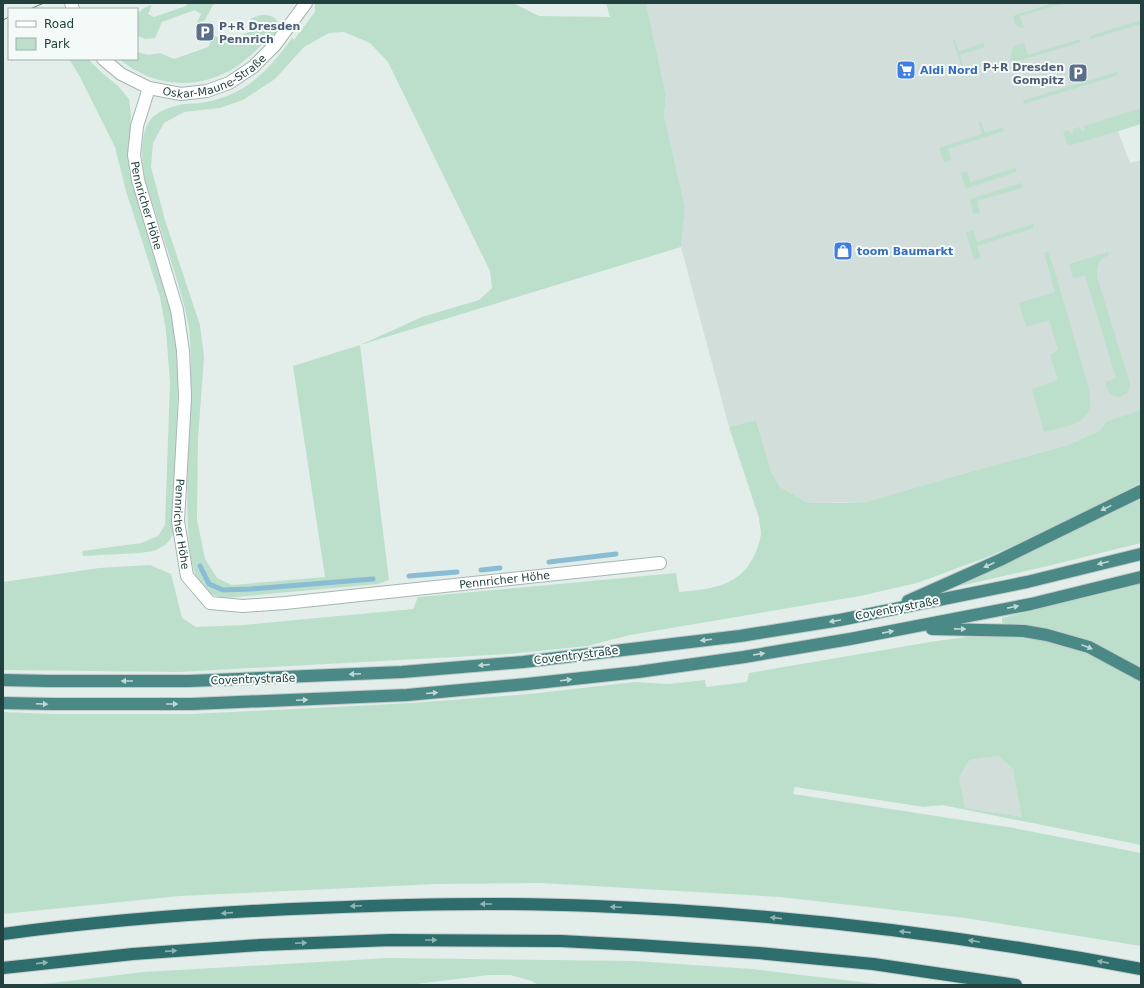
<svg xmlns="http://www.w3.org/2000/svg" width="1144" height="988" font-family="'DejaVu Sans',sans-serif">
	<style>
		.built { fill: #d1deda }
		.green { fill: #bcdfcb; fill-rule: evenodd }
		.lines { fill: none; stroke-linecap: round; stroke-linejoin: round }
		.stream { stroke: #8abcd4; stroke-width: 5 }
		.minor-casing { stroke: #a5b6b3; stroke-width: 14 }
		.tertiary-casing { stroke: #a5b6b3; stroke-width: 14 }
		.trunk-casing { stroke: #c1cac9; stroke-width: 14 }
		.motorway-casing { stroke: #c1cac9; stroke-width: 14 }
		.minor { stroke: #fff; stroke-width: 12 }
		.tertiary { stroke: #fff; stroke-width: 12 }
		.trunk { stroke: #4a8985; stroke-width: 12 }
		.motorway { stroke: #2d6d6b; stroke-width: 12 }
		.tram { stroke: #5d7b78; stroke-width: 1 }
		.oneway { fill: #c1d8d6 }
		.oneway2 { fill: #90b4b2 }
		.labels { text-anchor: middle; stroke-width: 4; stroke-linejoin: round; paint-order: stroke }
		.service-label { font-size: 11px; font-weight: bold; fill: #4e5e75; stroke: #f4faf8; text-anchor: start }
		.shop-label { font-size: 11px; font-weight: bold; fill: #366cbe; stroke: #f4faf8; text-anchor: start }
		.street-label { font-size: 11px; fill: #22403d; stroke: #f4faf8 }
	</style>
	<rect width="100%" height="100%" fill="#e3eeeb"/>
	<!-- built -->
	<path class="built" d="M646 3H1141V124L1118 131 1130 163 1141 160V410L1107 421 1099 431 1068 445 959 475 866 502 808 503 780 487 771 471 756 420 729 427 681 247 685 207 664 115 666 95Z
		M998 756 1013 769 1023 817 964 808 959 778 965 767 970 760Z"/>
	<!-- green -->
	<path class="green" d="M188 3H217L213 5 205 20 197 23 201 14 195 10 162 22 155 38C148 39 143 40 137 35V14L144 8 152 5 148 14 154 17 186 6Z
		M315 3H513L539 16 610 17 606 3H646L666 95 664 115 685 207 681 247 360 345 389 580 378 584 225 598C217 596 209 595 203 589 177 561 191 424 191 383 191 365 191 346 189 328 185 305 178 283 171 261 162 233 153 205 144 177 142 160 139 132 152 118 160 110 173 106 185 104 192 103 199 104 206 102 213 101 220 98 227 96 255 85 275 62 292 38L294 40 315 12ZM344 32 370 43 388 62 490 271 492 288 479 300 422 317 360 345 293 366 325 577 232 585 217 578 205 559 197 519 198 439 204 357 200 325 165 220 151 167 153 143 164 123 184 112 220 108 243 100 275 79 304 47 329 33Z
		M1054 3H1064L1020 16 1024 28 1018 27 1015 24 1013 17 1015 15Z
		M261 15C272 14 282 19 276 32 262 44 248 60 231 70 193 91 152 86 119 59H137V52L148 55 160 53 174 59 208 47 211 42 201 37 211 34 224 41 258 29 260 23 250 19Z
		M1141 20V24L1091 39 1090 36Z
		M1080 39 1081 42 1011 63C1010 49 1011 47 1024 43L1028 55Z
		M954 40H955L959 51 983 43 985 47 960 55 963 66 962 67 953 41Z
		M69 59H88L100 71 118 86 129 99 131 116 129 143V171L171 312 176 341 178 383 176 435 174 523 173 534 170 540 165 545 154 551 140 553 83 556 82 551 141 543 158 536 165 525 170 382 166 331 160 297 126 191 115 147 80 77Z
		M1117 72 1118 75 1024 104 1023 101 1024 100Z
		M1141 108V124L1068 146 1063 132 1069 130 1070 134 1074 133 1072 129 1080 127 1081 131 1085 130 1084 126Z
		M980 121 981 122 985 133 1003 127 1004 131 948 149 951 160 944 162 939 148 982 134 979 122Z
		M1015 168 1017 172 967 188 965 187 961 173 967 171 970 182Z
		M1021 183 1022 186 1021 188 977 201 980 213 975 214H973L970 199Z
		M1033 224 1034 228 977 246 981 258 974 260 966 233 973 230 977 242Z
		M1048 252 1054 269 1088 385C1089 393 1092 403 1089 410 1082 426 1059 428 1044 432L1032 389 1058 380 1050 355 1058 350 1049 320 1026 327 1019 303 1055 292 1044 253Z
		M1108 252 1109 255C1098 259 1097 266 1097 277L1130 383C1131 395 1118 401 1111 394 1107 391 1107 386 1105 382L1116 378 1085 275 1073 278 1069 264Z
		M1141 410V483L1036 536 985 558 917 583 860 596 630 635 587 646 509 654 179 672 3 670V582L99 568 150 565 171 574 182 618 196 627 244 625 413 609 418 597 676 573 679 592C711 589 740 587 755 554 758 548 760 540 761 534 761 529 759 523 759 518L729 427 756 420 771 471 780 487 808 503H843L866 502 959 475 1068 445 1099 431 1107 421Z
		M1141 498V543L1052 565 951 588 950 586 994 569 1032 552Z
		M1141 583V668C1112 650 1081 636 1048 629 1033 626 1017 625 1002 623V618Z
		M974 636C998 637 1024 636 1048 641 1082 648 1112 664 1141 683V845L942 805 924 807 795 787 793 794 1014 828 1141 853V946L965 918 780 897 541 883 437 884 180 896 3 914V712L53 714H192L412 703 530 694 634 682 668 684 705 680 706 687 747 682 749 673 930 642ZM998 756 1013 769 1022 817 965 808 959 778 965 767 970 760Z
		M389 958 635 961 751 969 886 985H538L532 981 510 975H490L408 985H36L143 972Z"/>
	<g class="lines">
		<!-- stream -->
		<path class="stream" d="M549 562 616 554
			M200 566 209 584 223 590 251 589 373 579
			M481 570 500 568
			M409 576 457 572"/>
		<defs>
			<g id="minor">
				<path id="s1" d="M149 88 137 126 134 155 138 180 177 310 183 351 185 397 178 521 187 576 210 603 243 606 285 603 660 563"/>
			</g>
			<g id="tertiary">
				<path d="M71 3 73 9"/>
				<path id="s2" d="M103 59 121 74 149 88 181 94 207 91 229 83 253 67 275 45 306 3"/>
			</g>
			<path id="trunk" d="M908 601 1000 560 1141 491
				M932 629 1024 631 1047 635 1089 647 1141 675
				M3 680 49 681H189L402 672 523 662 740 636 840 620 1027 582 1141 554
				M3 703 52 704H192L407 695 527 684 638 672 744 657 850 639 1031 604 1141 577"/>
			<path id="motorway" d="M3 934C107 920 213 912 318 908 410 904 502 902 594 906 776 913 961 935 1141 969
				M3 968 133 954 260 945 391 940 561 941 637 945 758 953 873 964 1016 985"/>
		</defs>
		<!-- minor casing -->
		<use href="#minor" class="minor-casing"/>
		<!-- tertiary casing -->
		<use href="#tertiary" class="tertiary-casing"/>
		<!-- trunk casing -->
		<use href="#trunk" class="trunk-casing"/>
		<!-- motorway casing -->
		<use href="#motorway" class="motorway-casing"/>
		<!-- minor -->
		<use href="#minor" class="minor"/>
		<!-- tertiary -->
		<use href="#tertiary" class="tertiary"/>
		<!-- trunk -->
		<use href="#trunk" class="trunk"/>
		<!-- motorway -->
		<use href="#motorway" class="motorway"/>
		<!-- tram -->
		<path class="tram" d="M3 4 8 3
			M30 9 44 3
			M3 20 9 17"/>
	</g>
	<!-- one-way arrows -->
	<defs><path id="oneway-solid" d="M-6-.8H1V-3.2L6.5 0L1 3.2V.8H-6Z"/></defs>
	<g class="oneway">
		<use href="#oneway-solid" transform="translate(1106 508) rotate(154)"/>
		<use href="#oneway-solid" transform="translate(1103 563) rotate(166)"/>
		<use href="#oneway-solid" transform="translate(989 565) rotate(156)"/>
		<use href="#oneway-solid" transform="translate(1013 607) rotate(-11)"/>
		<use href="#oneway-solid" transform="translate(835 621) rotate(171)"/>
		<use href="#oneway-solid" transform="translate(960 629) rotate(1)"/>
		<use href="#oneway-solid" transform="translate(888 632) rotate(-11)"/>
		<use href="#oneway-solid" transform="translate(706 640) rotate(173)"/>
		<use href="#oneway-solid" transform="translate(1087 647) rotate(21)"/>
		<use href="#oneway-solid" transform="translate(759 654) rotate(-9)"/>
		<use href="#oneway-solid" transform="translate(484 665) rotate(175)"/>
		<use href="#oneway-solid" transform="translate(355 674) rotate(178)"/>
		<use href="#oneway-solid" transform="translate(566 680) rotate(-7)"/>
		<use href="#oneway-solid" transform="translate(127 681) rotate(-180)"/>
		<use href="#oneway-solid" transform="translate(432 693) rotate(-5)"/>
		<use href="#oneway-solid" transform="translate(302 700) rotate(-2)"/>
		<use href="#oneway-solid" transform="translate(42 704) rotate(2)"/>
		<use href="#oneway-solid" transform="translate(172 704)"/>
	</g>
	<g class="oneway2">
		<use href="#oneway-solid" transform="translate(486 904) rotate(-180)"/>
		<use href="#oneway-solid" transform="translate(356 906) rotate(178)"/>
		<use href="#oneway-solid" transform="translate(616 907) rotate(-177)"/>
		<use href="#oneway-solid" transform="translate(227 913) rotate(176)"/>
		<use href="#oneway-solid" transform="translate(776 918) rotate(-174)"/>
		<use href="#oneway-solid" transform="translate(905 932) rotate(-174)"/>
		<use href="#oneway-solid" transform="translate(431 940)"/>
		<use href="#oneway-solid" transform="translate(974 941) rotate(-171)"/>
		<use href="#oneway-solid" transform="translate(301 943) rotate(-2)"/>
		<use href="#oneway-solid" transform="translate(171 951) rotate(-4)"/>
		<use href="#oneway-solid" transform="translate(1103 962) rotate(-169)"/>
		<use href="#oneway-solid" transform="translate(42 963) rotate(-6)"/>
	</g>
	<!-- icons -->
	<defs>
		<symbol id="parking-square" viewBox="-11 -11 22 22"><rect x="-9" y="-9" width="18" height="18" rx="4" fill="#5c6f8a" stroke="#f4faf8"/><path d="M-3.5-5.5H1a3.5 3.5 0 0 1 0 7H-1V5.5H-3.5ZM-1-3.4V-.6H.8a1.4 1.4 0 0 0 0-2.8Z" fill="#fff"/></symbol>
		<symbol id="supermarket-square" viewBox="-11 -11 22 22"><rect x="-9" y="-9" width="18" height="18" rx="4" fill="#3f7fe0" stroke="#f4faf8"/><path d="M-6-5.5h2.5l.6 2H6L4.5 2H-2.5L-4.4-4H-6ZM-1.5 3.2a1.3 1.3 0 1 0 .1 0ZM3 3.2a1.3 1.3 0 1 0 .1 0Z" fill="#fff"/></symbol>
		<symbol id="shop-square" viewBox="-11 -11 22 22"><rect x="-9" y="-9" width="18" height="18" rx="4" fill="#3f7fe0" stroke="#f4faf8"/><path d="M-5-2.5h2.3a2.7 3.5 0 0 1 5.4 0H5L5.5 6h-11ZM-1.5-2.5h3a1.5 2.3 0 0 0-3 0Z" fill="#fff"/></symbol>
	</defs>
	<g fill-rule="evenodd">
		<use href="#parking-square" x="194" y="21" width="22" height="22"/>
		<use href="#supermarket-square" x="895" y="59" width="22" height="22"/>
		<use href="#parking-square" x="1067" y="62" width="22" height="22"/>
		<use href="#shop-square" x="832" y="240" width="22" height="22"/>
	</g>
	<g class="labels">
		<!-- service labels -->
		<g class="service-label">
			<text x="219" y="30">P+R Dresden<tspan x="219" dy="13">Pennrich</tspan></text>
			<text x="1064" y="71" text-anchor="end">P+R Dresden<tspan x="1064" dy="13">Gompitz</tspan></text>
		</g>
		<!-- shop labels -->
		<g class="shop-label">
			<text x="920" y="74">Aldi Nord</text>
			<text x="857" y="255">toom Baumarkt</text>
		</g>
		<!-- street labels -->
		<g class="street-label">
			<text dy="4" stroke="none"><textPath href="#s2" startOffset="125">Oskar-Maune-Straße</textPath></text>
			<text dy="4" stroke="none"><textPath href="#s1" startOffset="121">Pennricher Höhe</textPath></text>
			<text dy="4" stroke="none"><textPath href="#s1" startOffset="445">Pennricher Höhe</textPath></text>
			<text dy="4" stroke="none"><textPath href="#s1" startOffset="829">Pennricher Höhe</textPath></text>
			<text transform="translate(897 608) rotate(-11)" y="4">Coventrystraße</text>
			<text transform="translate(576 655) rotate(-7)" y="4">Coventrystraße</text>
			<text transform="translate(253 679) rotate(-2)" y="4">Coventrystraße</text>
		</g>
	</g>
	<!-- border -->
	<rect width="1144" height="988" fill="none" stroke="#22403d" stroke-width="8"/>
	<!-- legend -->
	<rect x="8" y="8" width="130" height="52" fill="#f4faf8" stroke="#a0b0ad"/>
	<rect x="16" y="21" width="20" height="6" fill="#ffffff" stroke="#a0b0ad"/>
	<text x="44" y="28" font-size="12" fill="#22403d">Road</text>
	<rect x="16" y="38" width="20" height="12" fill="#bcdfcb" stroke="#a0b0ad"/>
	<text x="44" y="48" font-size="12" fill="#22403d">Park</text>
</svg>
